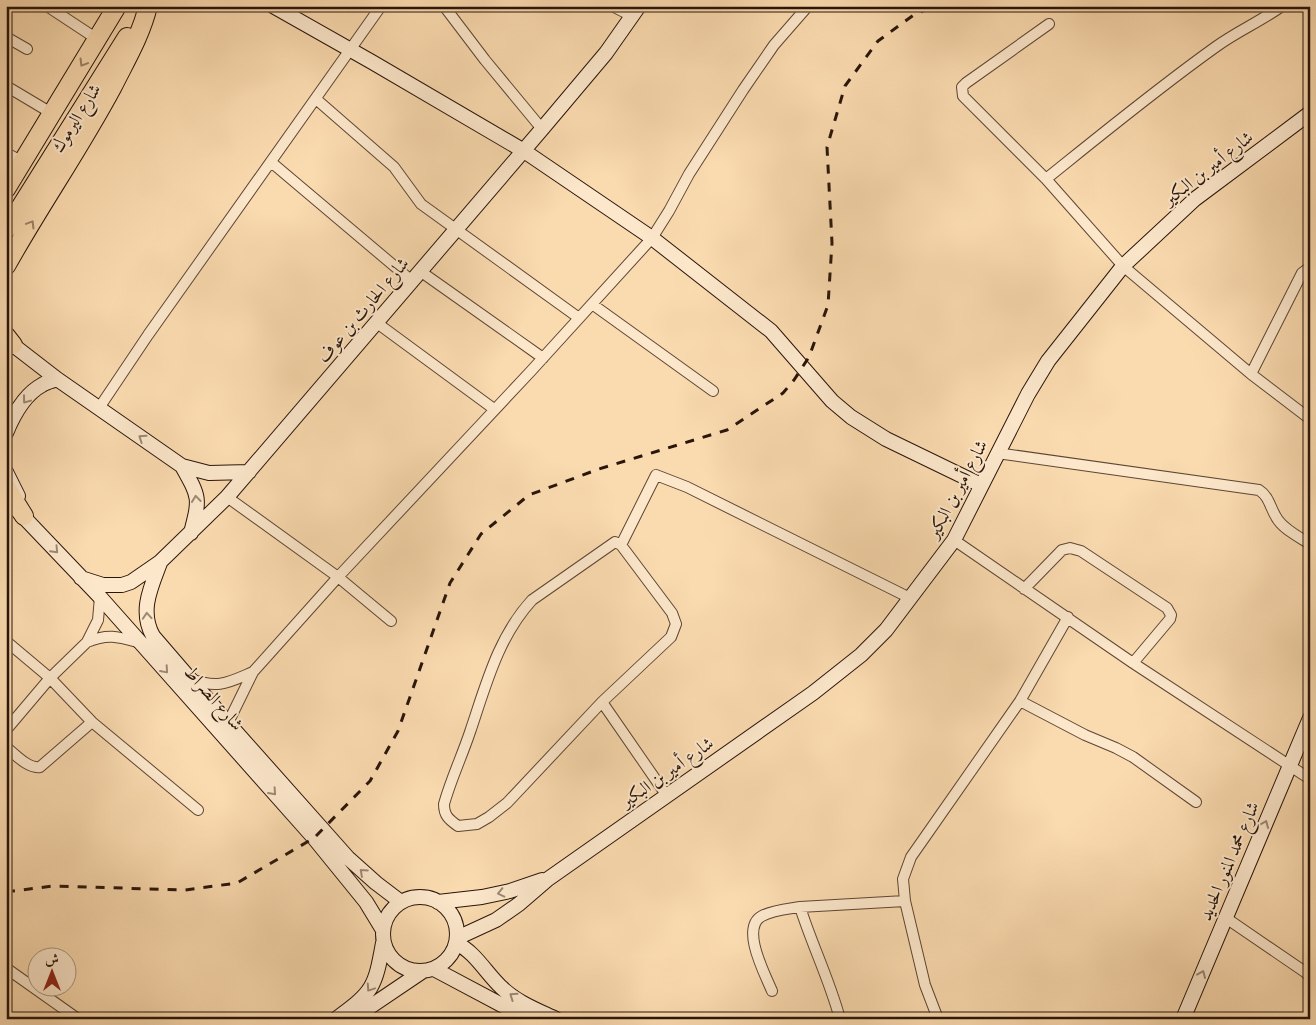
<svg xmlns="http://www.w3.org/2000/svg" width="1316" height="1025" font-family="Alegreya,Amiri,serif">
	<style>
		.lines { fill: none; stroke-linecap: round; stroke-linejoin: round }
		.street-casing { stroke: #5d4633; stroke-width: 12 }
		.secondary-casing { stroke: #29150a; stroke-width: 16 }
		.highway-casing { stroke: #29150a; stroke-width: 20 }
		.street { stroke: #fce7cb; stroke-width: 10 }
		.secondary { stroke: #fce7cb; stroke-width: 14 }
		.highway { stroke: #fadaaf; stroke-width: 18 }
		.rail { stroke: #29150a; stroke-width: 3; stroke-dasharray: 9 9; stroke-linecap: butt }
		.oneway { stroke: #9c8165 }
		.oneway2 { stroke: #9d8874 }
		.labels { text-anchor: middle; stroke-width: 4; stroke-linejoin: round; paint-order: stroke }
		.street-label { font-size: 18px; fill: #29150a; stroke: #fce7cb }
	</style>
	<rect width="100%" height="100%" fill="#fadaaf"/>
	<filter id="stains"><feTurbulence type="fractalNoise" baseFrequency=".004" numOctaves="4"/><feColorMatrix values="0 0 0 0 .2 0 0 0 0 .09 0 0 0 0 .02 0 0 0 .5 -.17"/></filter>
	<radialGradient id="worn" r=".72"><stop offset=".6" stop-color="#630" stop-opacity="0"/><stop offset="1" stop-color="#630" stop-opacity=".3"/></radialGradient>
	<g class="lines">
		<defs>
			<path id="street" d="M47 6 97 39
				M444 6 485 60 542 129
				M612 6 632 16
				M1049 24 966 83 962 87 963 96 1046 179 1123 266 1251 374 1310 419
				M6 37 27 49
				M6 86 53 114
				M316 99 394 167 421 204 579 318
				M6 153 23 162
				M271 162 412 281
				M1046 179C1102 134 1158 88 1217 46 1238 31 1261 21 1282 6
				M420 271 543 358
				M592 304 713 391
				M377 323 494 409
				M1251 374 1302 273 1310 267
				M99 408 148 335 381 6
				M997 453 1259 490C1270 497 1270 509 1278 520 1285 530 1299 537 1310 544
				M227 497 338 577 391 621
				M954 540 1133 663 1310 779
				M615 542 621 545 672 613 676 624 671 637 602 702 507 803 489 817 477 824 458 826C448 819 444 815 444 804 451 779 462 756 470 732 486 685 498 637 532 600Z
				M621 545 656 475 687 487 910 598
				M1024 589 1062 550 1070 548 1081 551 1167 608 1171 615 1170 619 1133 663
				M6 641 50 678 92 722 198 810
				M87 642C109 633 119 637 141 643
				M190 679C219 689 227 683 253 672
				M1020 701 1085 735 1116 748 1133 757 1196 802
				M602 702 667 796
				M228 723 253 672 338 577 531 371 652 238 669 211 689 174 743 90 774 45 808 6
				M6 730 50 678 87 642 98 620 100 597
				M6 747C15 754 28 769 40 767L92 722
				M1226 918 1305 972 1310 977
				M6 968 78 1019
				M772 991C765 974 740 928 762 916 773 910 788 909 800 907
				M840 1019C830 981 812 945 800 907L905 901
				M938 1019 925 985 905 901 903 879 911 857 1020 701 1068 617"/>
			<path id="secondary" d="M273 6 372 62 524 151 652 238 771 331 832 401 851 417 886 439 981 485
				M6 342 13 345 57 379 182 466 209 473 249 472
				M6 433C13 416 25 394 42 385 46 382 52 381 57 379
				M182 466C200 498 200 498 191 533
				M6 472 18 496
				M16 509 100 597 314 838 366 902 383 930
				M160 563C151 587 139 611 153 636L228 723 348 858 376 883 401 902
				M81 578 103 585H122L131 582 160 562 227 497 542 129 606 53 639 6
				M383 934a37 37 0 1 1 74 0a37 37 0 1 1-74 0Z
				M438 902 482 897 510 891 542 880
				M457 938 496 920 519 904 548 879 813 693 861 655 886 630 954 540 1028 394 1048 361 1123 266 1195 199 1310 113
				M456 943C475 952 486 973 501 987 516 1002 537 1010 556 1019
				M434 969 528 1019
				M336 1019C373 992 375 988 383 943
				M352 1019 423 971
				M1183 1019 1310 718"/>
			<path id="highway" d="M6 189 117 6
				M6 230 127 37
				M6 266C40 205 80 148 113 86 126 60 141 35 148 6
				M6 336 13 345
				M6 487 24 516"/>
		</defs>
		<!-- street casing -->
		<use href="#street" class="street-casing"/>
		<!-- secondary casing -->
		<use href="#secondary" class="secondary-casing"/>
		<!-- highway casing -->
		<use href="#highway" class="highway-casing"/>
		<!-- street -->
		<use href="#street" class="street"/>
		<!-- secondary -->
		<use href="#secondary" class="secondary"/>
		<!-- highway -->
		<use href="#highway" class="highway"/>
		<!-- rail -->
		<path class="rail" d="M6 892 53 886 185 890 237 883 314 838 370 781 398 731 450 583 481 534 529 495 599 469 727 430 783 393 794 380 809 357 828 305 832 243 827 147 845 86 878 41 915 14 937 6"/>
	</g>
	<!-- one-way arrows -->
	<defs><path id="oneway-chevron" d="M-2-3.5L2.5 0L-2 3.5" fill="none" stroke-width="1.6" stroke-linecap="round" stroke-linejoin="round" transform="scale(1.25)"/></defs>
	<g class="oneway">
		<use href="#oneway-chevron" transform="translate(83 63) rotate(121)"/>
		<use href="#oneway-chevron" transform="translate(31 224) rotate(-59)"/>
	</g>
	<g class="oneway2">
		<use href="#oneway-chevron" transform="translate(26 400) rotate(127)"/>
		<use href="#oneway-chevron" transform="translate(142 438) rotate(-146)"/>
		<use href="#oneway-chevron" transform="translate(196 499) rotate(-96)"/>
		<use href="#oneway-chevron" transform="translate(55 550) rotate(47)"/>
		<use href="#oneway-chevron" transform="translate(147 616) rotate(-94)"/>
		<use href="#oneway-chevron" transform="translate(165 670) rotate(49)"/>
		<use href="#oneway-chevron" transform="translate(273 792) rotate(48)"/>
		<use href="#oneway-chevron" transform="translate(1265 824) rotate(-67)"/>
		<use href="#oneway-chevron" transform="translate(363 872) rotate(-138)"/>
		<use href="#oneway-chevron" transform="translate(501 893) rotate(167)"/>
		<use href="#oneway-chevron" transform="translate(1202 974) rotate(-67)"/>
		<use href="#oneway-chevron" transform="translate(370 988) rotate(124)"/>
		<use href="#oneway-chevron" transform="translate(513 996) rotate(-145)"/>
	</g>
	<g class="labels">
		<!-- street labels -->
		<g class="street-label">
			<text transform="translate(76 118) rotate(-58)" y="6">شارع اليرموك</text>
			<text transform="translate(1208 168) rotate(-38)" y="6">شارع أمير بن البكير</text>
			<text transform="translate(363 310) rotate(-50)" y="6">شارع الحارث بن عوف</text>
			<text transform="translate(957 489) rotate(-62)" y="6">شارع أمير بن البكير</text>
			<text transform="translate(214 698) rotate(49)" y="6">شارع الصراط</text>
			<text transform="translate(667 772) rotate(-35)" y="6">شارع أمير بن البكير</text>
			<text transform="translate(1229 861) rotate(-67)" y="6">شارع محمد المنور الحديد</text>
		</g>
	</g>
	<!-- margin -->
	<rect width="1316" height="1025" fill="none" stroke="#fadaaf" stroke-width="25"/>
	<rect x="8" y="8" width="1301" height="1010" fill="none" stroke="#29150a" stroke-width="2.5"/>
	<rect x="12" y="12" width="1291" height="1000" fill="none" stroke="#29150a"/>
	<!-- north arrow -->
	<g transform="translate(52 972)"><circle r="24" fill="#fce7cb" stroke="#a8937e"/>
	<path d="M0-4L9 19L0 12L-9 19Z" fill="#8f2418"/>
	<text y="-8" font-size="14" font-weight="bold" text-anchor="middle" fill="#29150a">ش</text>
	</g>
	<rect width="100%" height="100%" filter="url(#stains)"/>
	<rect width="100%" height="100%" fill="url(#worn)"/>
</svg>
